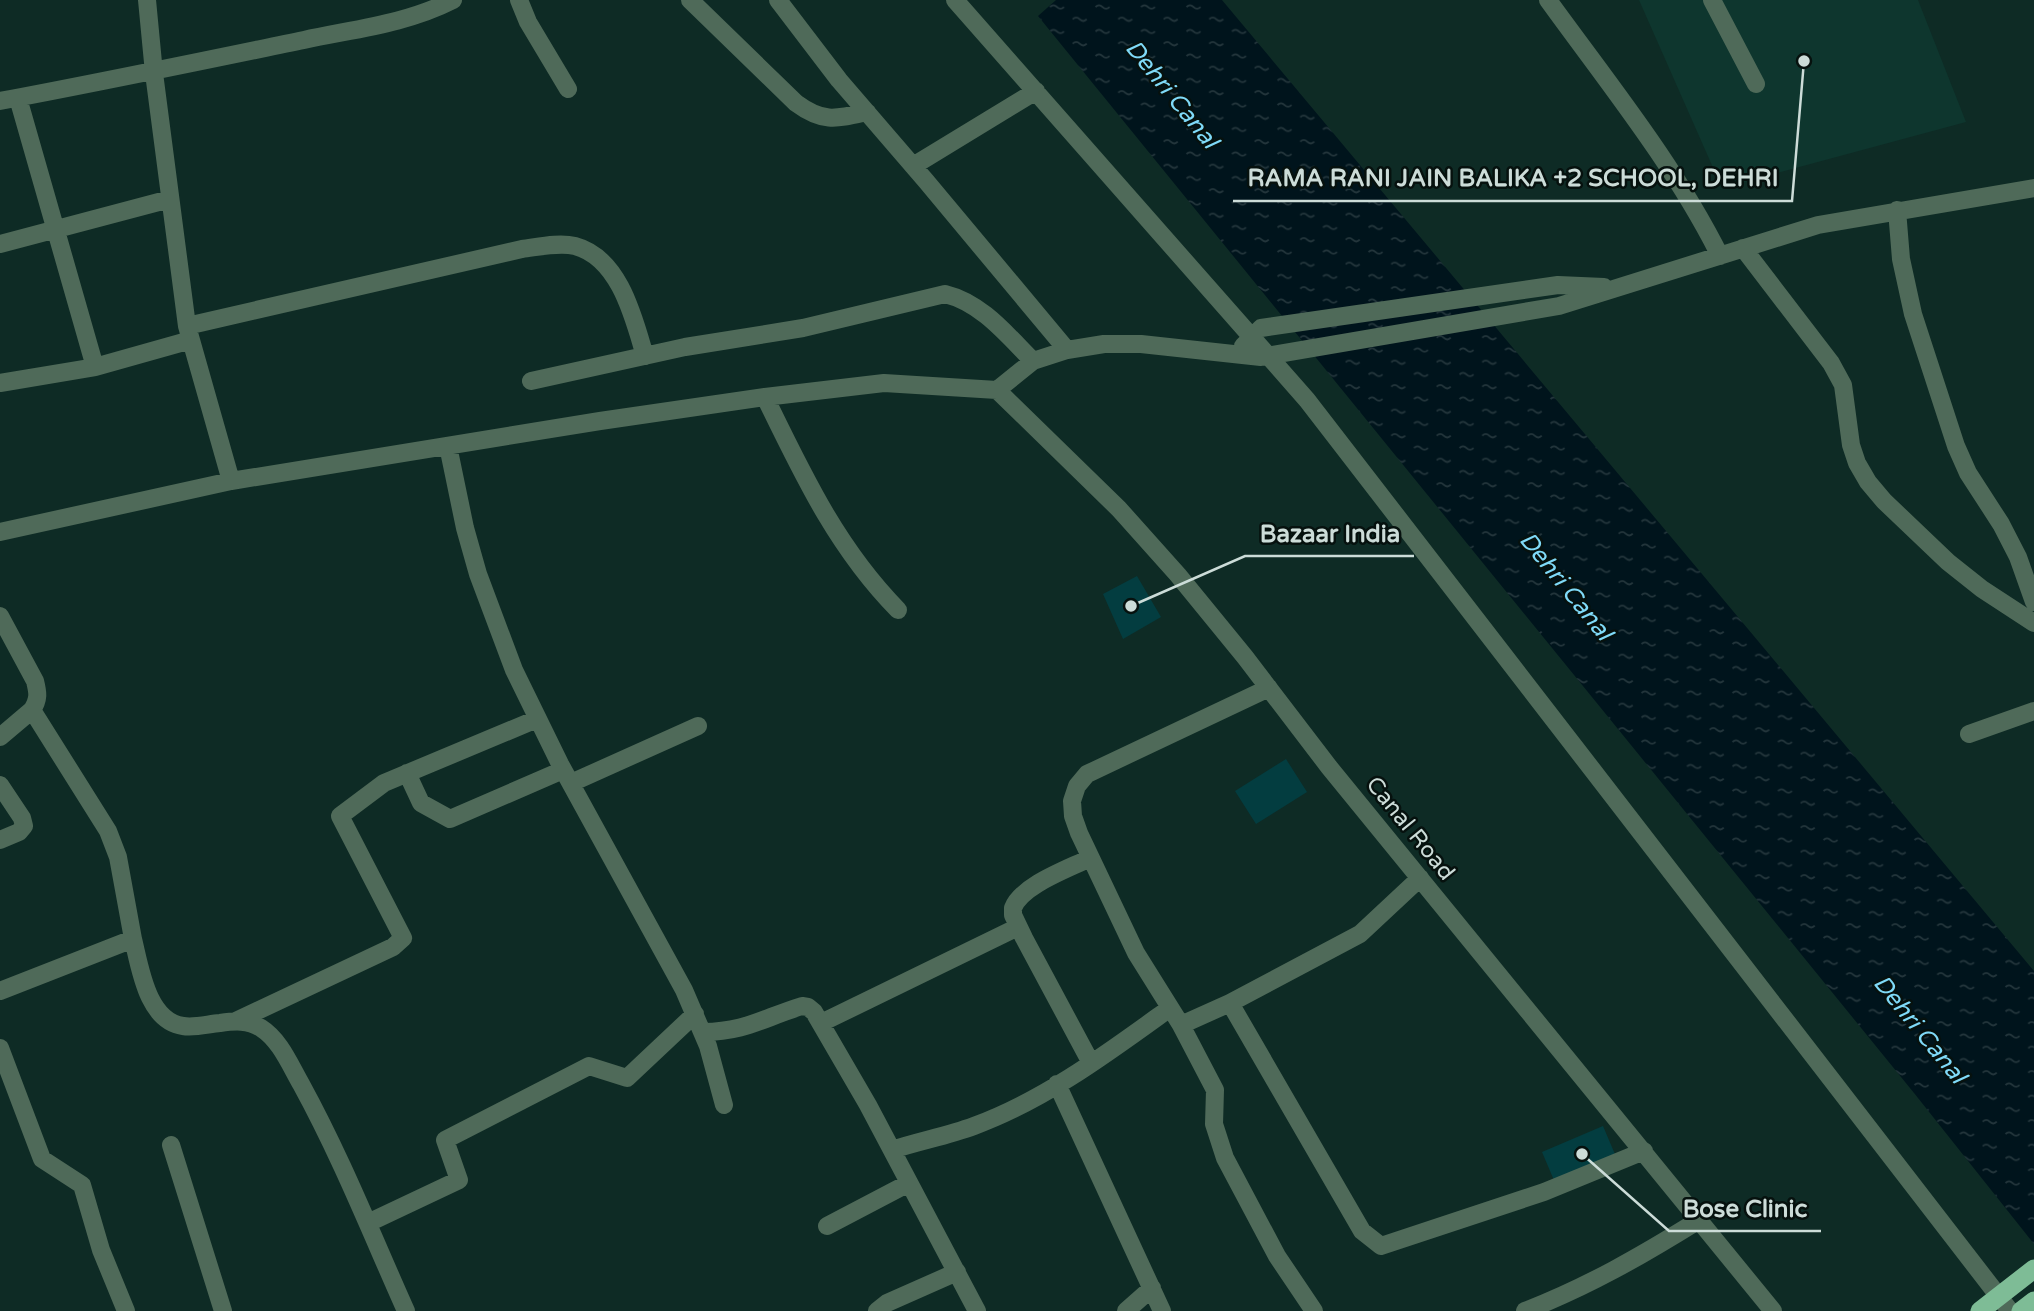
<svg xmlns="http://www.w3.org/2000/svg" width="2034" height="1311" font-family="'Varela Round',sans-serif">
	<style>
		.built { fill: #0e362e }
		.water { fill: url(#water-ripples) }
		.building { fill: #033d40 }
		.lines { fill: none; stroke-linecap: round; stroke-linejoin: round }
		.minor { stroke: #4f6a59; stroke-width: 18 }
		.trunk { stroke: #7ebc96; stroke-width: 19 }
		.labels { text-anchor: middle; stroke-width: 5; stroke-linejoin: round; paint-order: stroke }
		.street-label { font-size: 23px; fill: #ccdcd8; stroke: #06110e }
		.water-label { font-size: 24px; font-style: italic; fill: #7fdaf8; stroke: #06110e }
		.leader { fill: none; stroke: #ccdcd8; stroke-width: 2.5 }
		.callout-dot { fill: #ccdcd8; stroke: #06110e; stroke-width: 2.5 }
		.callout-label { font-size: 24px; text-anchor: middle; font-weight: bold; fill: #ccdcd8; stroke: #06110e; stroke-width: 5; stroke-linejoin: round; paint-order: stroke }
	</style>
	<defs>
		<pattern id="water-ripples" width="26" height="14" patternUnits="userSpaceOnUse" patternTransform="scale(1.75)"><rect width="26" height="14" fill="#00141c"/><path d="M2 4q2-2 4 0t4 0M15 11q2-2 4 0t4 0" fill="none" stroke="#24363c"/></pattern>
	</defs>
	<rect width="100%" height="100%" fill="#0e2b25"/>
	<!-- built -->
	<path class="built" d="M1639 0H1918L1966 122 1722 188Z"/>
	<!-- water -->
	<path class="water" d="M1056 0H1222L2034 971V1244L1914 1093 1038 16Z"/>
	<!-- building -->
	<path class="building" d="M1137 576 1161 617 1123 639 1103 594Z
		M1286 759 1307 792 1256 824 1235 791Z
		M1603 1126 1617 1159 1556 1185 1542 1152Z"/>
	<g class="lines">
		<!-- minor -->
		<path class="minor" d="M147 0 154 73 187 326 231 481
			M519 0 528 22 568 89
			M690 0 796 103C823 123 836 119 867 112
			M778 0 839 80 926 181 1067 350
			M955 0 1307 400 2010 1311
			M1548 0C1608 83 1674 164 1720 256
			M1712 0 1756 84
			M18 98 95 367
			M0 101C102 82 202 61 304 40 354 29 406 24 453 0
			M913 166 1036 91
			M1897 210 1901 259 1913 314 1956 446 1968 473 2001 524 2018 557 2034 602
			M0 244 170 199
			M1743 248 1831 363 1843 385 1851 445 1857 463 1868 482 1884 501 1948 562 1982 589 2034 623
			M187 326 522 249C538 247 559 242 575 246 620 258 634 319 645 356
			M1243 346 1261 328 1558 285 1604 287
			M531 381 685 347 803 328 945 294C982 303 1007 335 1033 361
			M0 383 95 367 191 340
			M997 390 1119 509 1178 575 1245 657 1329 767 1773 1311
			M765 397C803 475 837 548 898 610
			M448 446 465 528 478 574 514 670 560 764 684 990 708 1046 724 1105
			M0 532 231 481 600 421 765 397 884 383 997 390 1033 361 1067 350 1104 344H1141L1261 357 1559 306 1818 225 2034 188
			M0 616 35 681C38 693 39 699 32 710L108 831 118 857 133 939
			M1269 688 1087 774 1077 786 1072 801 1073 816 1079 833 1136 953 1181 1025 1215 1090 1214 1124 1225 1158 1277 1256 1314 1311
			M1969 734 2034 711
			M0 737 32 710
			M407 773 421 803 450 819 563 770
			M571 783 698 726
			M0 785 22 818 24 826 19 832 0 840
			M1090 858C1068 869 1022 885 1013 908V915L1024 938 1091 1063
			M0 991 133 939C140 967 147 1021 183 1026 195 1028 208 1024 220 1023 235 1021 248 1020 261 1028 280 1040 290 1065 301 1084 341 1157 372 1235 406 1311
			M1230 1003 1362 1231 1381 1246 1544 1192 1644 1151
			M236 1021 393 947 403 938 340 816 384 783 537 719
			M821 1023 1018 927
			M1181 1025 1230 1003 1360 934 1420 878
			M703 1032C745 1032 763 1018 802 1006L808 1007 814 1012 868 1105 977 1311
			M0 1048 42 1159 82 1185 101 1250 126 1311
			M1057 1084 1162 1311
			M171 1145 223 1311
			M892 1150C919 1141 947 1136 974 1126 1045 1100 1109 1052 1170 1008
			M368 1223 459 1180 445 1140 589 1066 627 1078 695 1014
			M827 1226 909 1183
			M877 1311 887 1303 957 1272
			M1126 1311 1152 1288
			M1525 1311C1589 1286 1641 1256 1699 1220"/>
		<!-- trunk -->
		<path class="trunk" d="M1980 1311 2034 1269
			M2021 1311 2034 1301"/>
	</g>
	<g class="labels">
		<!-- street labels -->
		<g class="street-label">
			<text transform="translate(1411 828) rotate(51)" y="8">Canal Road</text>
		</g>
		<!-- water labels -->
		<g class="water-label">
			<text transform="translate(1172 94) rotate(51)" y="8">Dehri Canal</text>
			<text transform="translate(1566 586) rotate(51)" y="8">Dehri Canal</text>
			<text transform="translate(1920 1029) rotate(51)" y="8">Dehri Canal</text>
		</g>
	</g>
	<!-- callouts -->
	<path class="leader" d="M1804 61L1792 201H1233M1131 606L1245 556H1414M1582 1154L1669 1231H1821"/>
	<g class="callout-dot">
		<circle cx="1804" cy="61" r="7"/>
		<circle cx="1131" cy="606" r="7"/>
		<circle cx="1582" cy="1154" r="7"/>
	</g>
	<g class="callout-label">
		<text x="1513" y="186">RAMA RANI JAIN BALIKA +2 SCHOOL, DEHRI</text>
		<text x="1330" y="542">Bazaar India</text>
		<text x="1745" y="1217">Bose Clinic</text>
	</g>
</svg>
